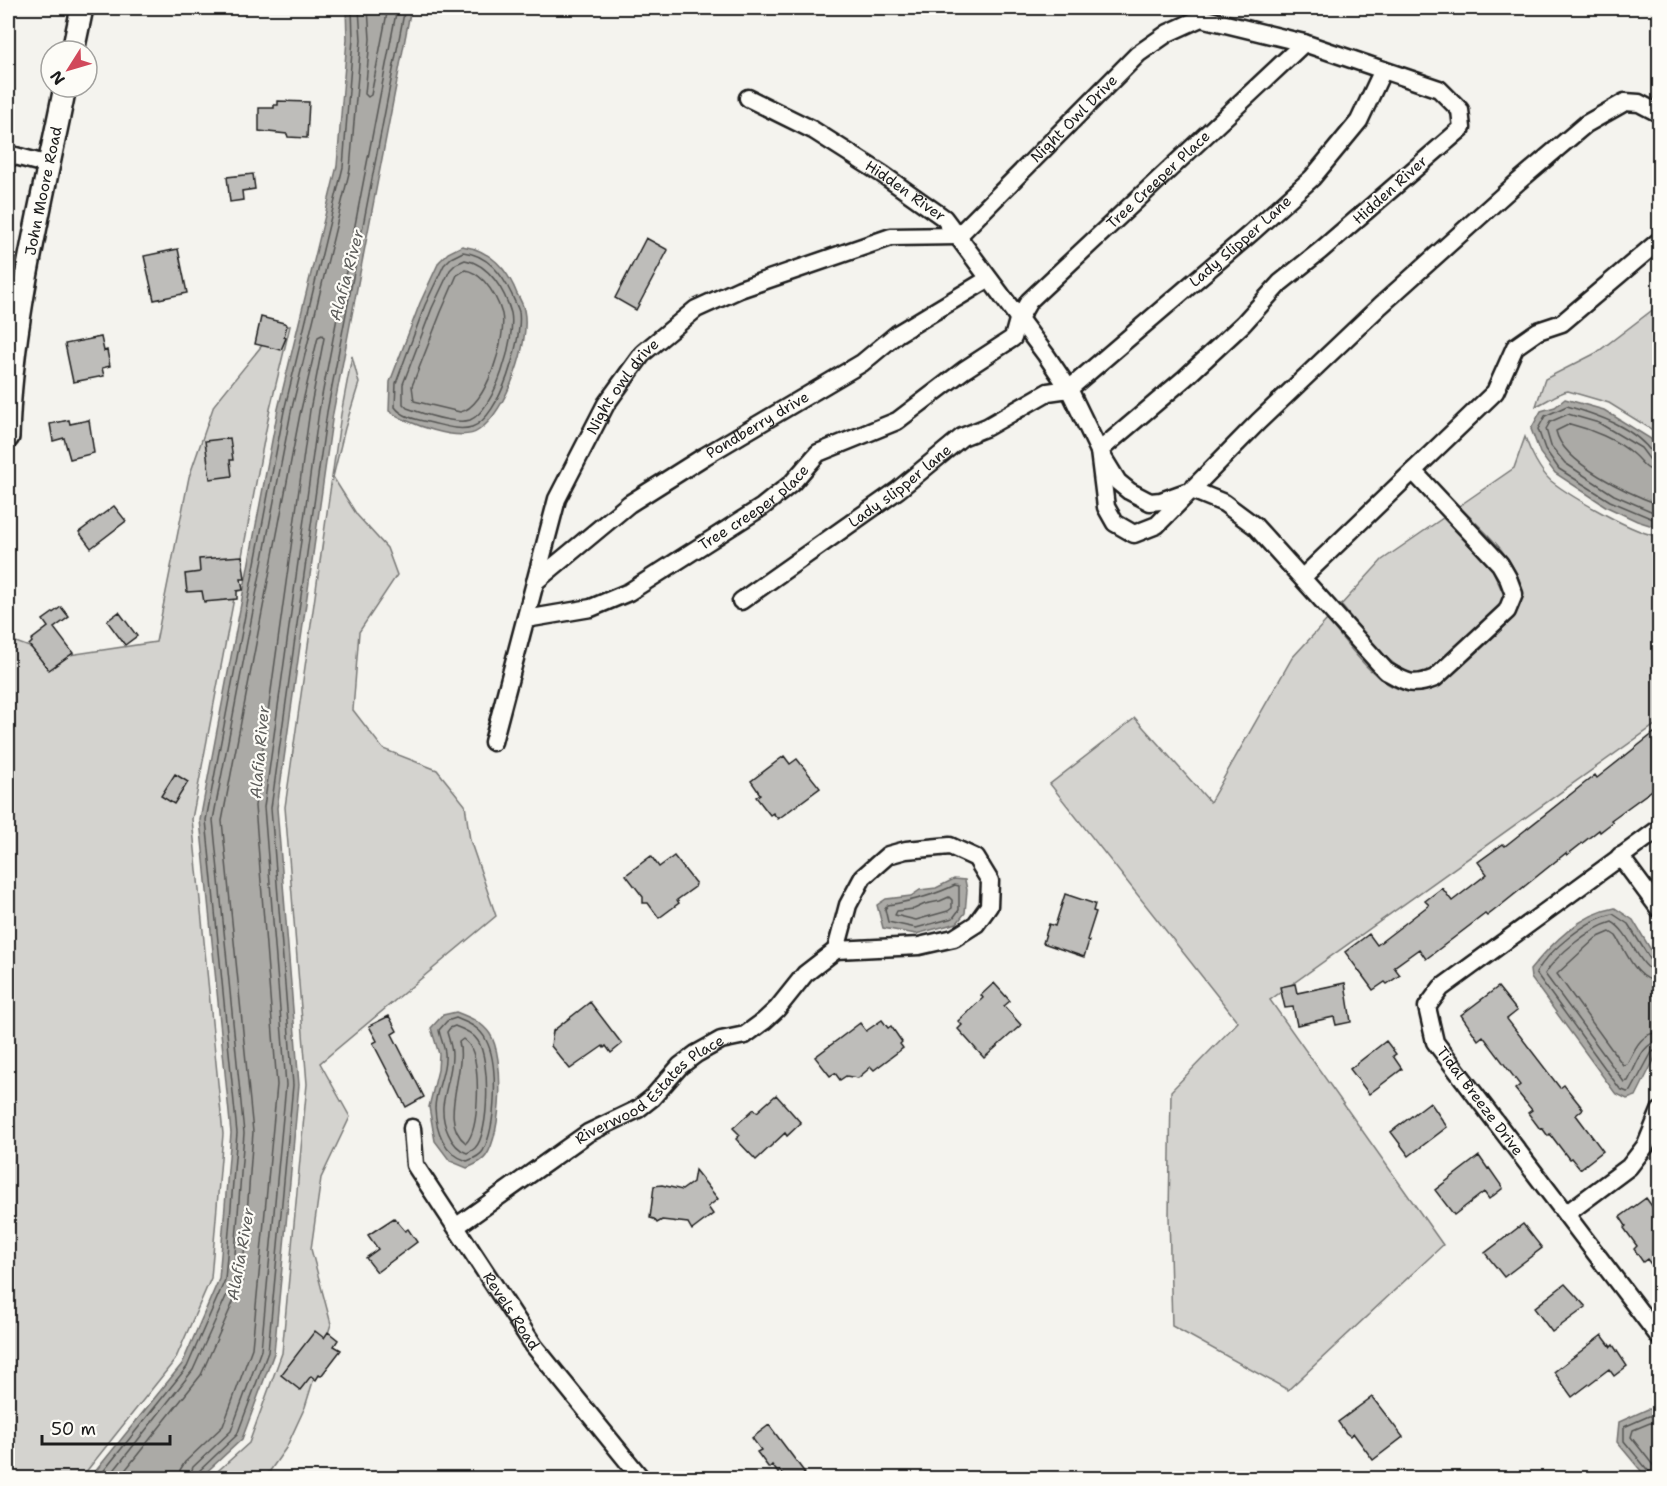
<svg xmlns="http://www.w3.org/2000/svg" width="1667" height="1486" font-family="'Shantell Sans',sans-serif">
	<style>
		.green { fill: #d4d3cf; stroke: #787876; stroke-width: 1.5 }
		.water { fill: #abaaa6; stroke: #72716f; stroke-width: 1.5 }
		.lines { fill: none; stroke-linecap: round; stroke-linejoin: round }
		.shore { stroke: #555553; stroke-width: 1.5 }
		.building { fill: #bebdba; stroke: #1c1c1c; stroke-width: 1.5 }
		.minor-casing { stroke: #1c1c1c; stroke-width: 21 }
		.tertiary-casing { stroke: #1c1c1c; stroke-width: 26 }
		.minor { stroke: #fdfcf7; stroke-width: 16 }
		.tertiary { stroke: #fdfcf7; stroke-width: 21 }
		.labels { text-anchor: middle; stroke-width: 4.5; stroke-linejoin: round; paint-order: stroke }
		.street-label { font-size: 15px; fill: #1c1c1c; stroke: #fdfcf7 }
		.water-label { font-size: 16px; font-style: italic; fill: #5c5c5a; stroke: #fdfcf7 }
	</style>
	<rect width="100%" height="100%" fill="#f4f3ee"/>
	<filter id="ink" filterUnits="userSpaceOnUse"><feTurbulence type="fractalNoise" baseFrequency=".0167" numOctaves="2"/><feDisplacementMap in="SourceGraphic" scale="12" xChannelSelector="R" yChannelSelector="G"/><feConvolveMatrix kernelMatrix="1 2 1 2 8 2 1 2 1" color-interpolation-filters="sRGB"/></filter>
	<g filter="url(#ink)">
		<!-- green -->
		<path class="green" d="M1659 305V437L1656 432 1609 403 1568 391C1559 392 1546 402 1536 406L1545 379 1596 353Z
			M290 326 270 409 192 819 223 1134 211 1278 175 1360 81 1478H8V639L56 657 156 642 189 477 214 405 276 328Z
			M352 356 359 383 345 428 333 477 357 515 387 548 397 575 359 632 353 710 383 749 437 770 465 805 470 840 496 916 320 1063 350 1117 321 1178 311 1249 331 1324 305 1407 286 1448 265 1478H210L249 1443 282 1353 307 1084 285 807 341 414Z
			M1525 437C1530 451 1540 471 1551 481 1570 496 1636 535 1659 536V722L1270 1000 1443 1245 1288 1390 1172 1326 1169 1216 1171 1091 1238 1022 1050 784 1135 718 1210 802 1292 658 1327 620C1346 641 1372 681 1399 689 1412 694 1426 693 1438 686 1447 681 1510 623 1515 615 1519 608 1524 597 1522 589 1514 555 1482 530 1459 506L1514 468Z
			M1443 518 1492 569 1504 595 1499 607 1431 670C1423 674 1416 675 1408 672 1387 665 1356 623 1341 605L1382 560Z"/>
		<!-- water -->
		<path class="water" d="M346 8H411L333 413 277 808 299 1085 274 1353 242 1439 200 1478H90L182 1364 219 1279 231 1133 200 820 278 409 337 166 347 39Z
			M462 246C490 250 507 268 517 294 520 299 523 305 524 310 531 342 506 412 479 430 461 444 406 423 389 411L390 382 420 303 439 262 448 253Z
			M1565 399 1604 410 1651 439 1659 452V528L1637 521 1607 507 1555 473 1540 453 1531 429 1541 411 1555 407Z
			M954 879 965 880 967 890 965 913 957 923 916 934 883 928 877 905 886 899 911 896 920 890 936 888Z
			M1615 908 1633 920 1657 960 1659 971V1045L1658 1052 1636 1096 1627 1099 1615 1093 1531 978 1530 970C1552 943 1580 914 1615 908Z
			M456 1012C469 1017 482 1022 490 1034 505 1057 502 1133 486 1156 482 1162 474 1165 467 1168L450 1161 435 1141 429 1107 438 1070 439 1054 431 1028 443 1015Z
			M1648 1409 1659 1410V1478H1647L1617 1442 1619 1422Z"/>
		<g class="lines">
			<!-- shore -->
			<path class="shore" d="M368 8 370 39 365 94 368 97 371 95 388 8
				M463 252C488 255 502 274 512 295 514 301 518 307 519 312 523 338 500 418 472 427 459 431 445 426 432 423 419 420 403 418 395 407L396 383 425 305 444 265 451 258Z
				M465 260C489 264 505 291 511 313 516 337 495 410 470 420 455 425 421 413 407 408L403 404V384L432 308 450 270 456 264Z
				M465 270C473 271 478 275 484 281 492 290 499 303 502 314 507 337 486 408 460 412L414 401 412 386 441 312 457 275Z
				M1660 455 1653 454C1634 427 1598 415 1567 406L1545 416 1538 429 1545 449 1559 469 1610 501 1660 522
				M1660 463 1650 460 1641 448 1599 423 1568 414 1550 422 1546 429 1551 446 1565 463 1614 495 1660 515
				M1660 472C1645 471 1643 463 1634 455 1618 440 1590 429 1570 424L1556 431C1563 464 1630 494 1660 505
				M955 885 959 886V910L953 918 916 928 888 922 885 909 888 905C912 901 933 896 955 885Z
				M949 897 952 900V908L948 911 916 920 895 915 897 911 914 909 925 904 940 901Z
				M1660 965 1652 962 1628 924 1613 914C1587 919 1549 950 1536 973L1620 1089 1627 1092 1631 1091 1652 1052 1660 1049
				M1660 973C1639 972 1632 933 1612 922 1590 928 1557 954 1545 974L1624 1082 1628 1081C1636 1067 1642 1042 1660 1041
				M1660 982C1636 981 1627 953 1616 936L1610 932 1596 938 1557 974 1623 1065 1627 1064C1635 1049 1640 1033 1660 1032
				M456 1018C468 1023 480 1027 486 1040 499 1064 496 1127 483 1151 479 1157 472 1159 467 1161 444 1154 436 1131 435 1108 435 1090 447 1072 445 1053 444 1045 440 1037 439 1030L447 1021Z
				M455 1026C464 1030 473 1033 478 1041 490 1059 490 1133 475 1148 473 1150 469 1152 467 1153 450 1147 442 1123 443 1106 445 1089 452 1073 452 1055 452 1047 449 1040 447 1032L450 1028Z
				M463 1039C467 1042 470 1045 472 1050 480 1068 480 1129 466 1143 437 1121 467 1072 459 1042Z
				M98 1478 187 1367 225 1280 237 1133 206 820 284 411 343 167 353 39 352 8
				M108 1478 193 1370 233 1281 244 1133 213 820 291 412 350 169 361 40 359 8
				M119 1478 201 1375 242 1282 253 1132 222 821 300 414 318 337 322 335 324 338 310 410 255 806 277 1085 252 1348 223 1426 185 1462 180 1470V1478
				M189 1478 193 1467 231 1431 261 1350 286 1085 264 807 319 411 397 8
				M196 1478 198 1472 237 1435 268 1352 293 1085 271 808 327 412 405 8
				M1651 1478 1650 1473 1624 1441V1427L1649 1416H1660
				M1658 1478 1656 1469 1631 1437 1633 1430 1650 1423 1660 1424"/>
		</g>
		<!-- building -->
		<path class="building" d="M278 101 309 102 307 138 288 137 287 134 259 131V108H274V105H278Z
			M253 174 255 189 242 191 243 200 230 202 227 177Z
			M646 238 668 250 636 310 615 298Z
			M178 249 187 293 154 300 144 256Z
			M261 317 284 323 287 325 284 337 286 338 281 350 255 344Z
			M101 337 104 351 107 350 110 366 102 368 104 376 73 382 65 344Z
			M69 420 70 424 89 420 94 453 70 459 64 438 53 441 50 424Z
			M230 438 233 460H230L232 476 210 479 205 441Z
			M114 506 126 521 91 548 79 532Z
			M242 556 245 579H241L243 590 237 591V599L204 602 202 591 187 592 185 574 200 572 199 559Z
			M61 607 69 617 54 628 73 653 49 670 29 645 32 642 31 640 48 627 43 620Z
			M119 612 137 636 125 645 107 621Z
			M1659 729V785L1611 820 1613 822 1600 832 1599 830 1567 855 1566 853 1500 906 1487 916 1485 914 1426 959 1419 949 1394 967 1400 975 1387 984 1385 982 1373 990 1345 952 1369 934 1377 945 1429 905 1425 901 1442 888 1452 901 1487 874 1478 862 1503 844 1505 846 1595 775 1597 778Z
			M784 756 790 764 797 759 820 788 778 819 773 813 770 815 756 797 760 794 751 781Z
			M175 774 188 782 174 804 161 796Z
			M651 856 659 867 674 856 696 884 695 887 677 900 679 903 659 918 648 903H643V897L626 875Z
			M1065 894 1095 904 1093 911 1096 912 1087 940 1089 941 1084 957 1043 943 1049 924 1055 926Z
			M994 983 1010 1001 1004 1006 1021 1025 984 1058 958 1029 962 1025 958 1021 983 998 981 995Z
			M1345 983 1351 1022 1336 1025 1334 1017 1297 1025 1293 1007 1285 1008 1280 987 1295 984 1297 993Z
			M1498 987 1517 1011 1507 1019 1560 1088 1564 1085 1583 1109 1576 1115 1603 1151 1580 1169 1571 1158 1569 1159 1550 1134 1548 1136 1542 1128 1540 1129 1528 1113 1532 1110 1515 1089 1520 1085 1483 1036 1478 1040 1461 1015Z
			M590 1002 622 1044 611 1053 606 1046 604 1048 603 1046 570 1069 551 1046 553 1031Z
			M389 1016 397 1031 392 1034 424 1097 406 1107 373 1043 377 1041 369 1026Z
			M882 1020 888 1028 891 1026 902 1042 900 1044 903 1048 874 1070 871 1067 858 1078 846 1076 840 1080 835 1073 830 1076 815 1057 860 1023 866 1031Z
			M1386 1041 1396 1054 1393 1056 1402 1069 1369 1094 1350 1069Z
			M776 1095 801 1123 787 1136 785 1133 756 1160 736 1139 740 1135 733 1128 754 1109 757 1112Z
			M1430 1102 1447 1127 1409 1156 1391 1132Z
			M1479 1156 1488 1169 1489 1168 1503 1188 1489 1199 1484 1192 1454 1215 1435 1190Z
			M695 1170 718 1199 708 1207 713 1214 692 1230 688 1223 662 1220 657 1223 654 1219 650 1218 654 1186 662 1185 682 1190 693 1182Z
			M1646 1198 1659 1216V1275L1647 1259 1643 1262 1634 1249 1637 1246 1624 1228 1626 1226 1620 1217Z
			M394 1218 405 1231 408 1229 417 1242 377 1272 366 1258 378 1249 368 1235Z
			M1523 1224 1542 1248 1504 1277 1485 1253Z
			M1565 1284 1586 1307 1552 1332 1534 1308Z
			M315 1331 324 1338 328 1332 338 1340 334 1346 341 1350 321 1376 319 1375 316 1380 311 1376 300 1390 281 1375Z
			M1602 1335 1611 1347 1613 1345 1627 1366 1614 1376 1609 1369 1572 1397 1554 1372Z
			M1372 1397 1403 1437 1373 1460 1353 1433 1350 1436 1346 1433 1338 1422Z
			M769 1425 805 1473 798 1479H786L780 1471 778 1473 772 1465 769 1468 757 1452 761 1450 752 1438Z"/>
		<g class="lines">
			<defs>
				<g id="minor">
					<path id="s1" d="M748 98 813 130 882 174 944 218 1046 355 1069 389 1099 451 1118 482 1129 491 1150 502 1161 501 1186 492"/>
					<path d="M8 154 49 165"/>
					<path d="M1099 451 1106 507 1115 523 1134 534 1157 525 1258 422 1380 306 1519 181 1586 124 1625 102 1639 103 1660 114"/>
					<path d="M1192 490 1224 503 1255 526 1386 671C1407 683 1412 687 1435 678L1507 611 1514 594 1508 578 1500 564 1413 471"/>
					<path d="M1303 577 1495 392 1515 347 1538 331 1562 323 1660 240"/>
					<path id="s2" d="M535 582 629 504 705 456 862 363 897 334 988 279"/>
					<path id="s3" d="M741 601 898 490 962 437 987 427 1048 392 1069 389 1251 233 1312 178 1359 121 1383 70"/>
					<path id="s4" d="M526 619 591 608 629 592 762 507 792 483 818 453 897 421 964 370 1013 338 1018 320 1029 301 1304 43"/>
					<path id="s5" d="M493 742 557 499 606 404 643 353 696 309 740 289 891 237 958 236 1138 54 1168 33 1201 18 1304 43 1439 89 1460 110 1462 128 1320 251 1280 283 1243 324 1185 378 1099 451"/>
					<path id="s6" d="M1660 828 1441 988 1427 1007 1435 1042 1660 1338"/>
					<path d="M1620 856 1660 910"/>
					<path id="s7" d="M412 1128 415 1165 534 1346 641 1478"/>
					<path d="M1566 1214 1629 1167 1646 1145 1660 1111"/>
					<path id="s8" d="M457 1226 588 1133 638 1109 652 1098 680 1066 696 1054 721 1040 745 1035 764 1021 777 1009 805 974 836 950 919 946 954 938 976 924 989 906 990 881 976 858 950 846 906 850 888 855 863 877 848 905 836 950"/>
				</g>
				<g id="tertiary">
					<path d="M73 51 82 8"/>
					<path id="s9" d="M8 437C11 319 42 203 65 87"/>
				</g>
			</defs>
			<!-- minor casing -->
			<use href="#minor" class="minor-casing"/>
			<!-- tertiary casing -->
			<use href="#tertiary" class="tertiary-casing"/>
			<!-- minor -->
			<use href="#minor" class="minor"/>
			<!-- tertiary -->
			<use href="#tertiary" class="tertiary"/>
		</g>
	</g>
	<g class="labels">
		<!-- street labels -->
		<g class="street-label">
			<text dy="5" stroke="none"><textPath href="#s5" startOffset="930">Night Owl Drive</textPath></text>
			<text dy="5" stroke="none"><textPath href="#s4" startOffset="789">Tree Creeper Place</textPath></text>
			<text transform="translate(1390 190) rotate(-42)" y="5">Hidden River</text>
			<text dy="5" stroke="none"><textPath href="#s9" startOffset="249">John Moore Road</textPath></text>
			<text dy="5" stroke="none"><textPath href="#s1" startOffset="183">Hidden River</textPath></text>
			<text dy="5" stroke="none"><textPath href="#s3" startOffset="620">Lady Slipper Lane</textPath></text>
			<text dy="5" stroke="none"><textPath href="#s5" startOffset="382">Night owl drive</textPath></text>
			<text dy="5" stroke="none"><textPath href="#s2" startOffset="273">Pondberry drive</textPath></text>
			<text dy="5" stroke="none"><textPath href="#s3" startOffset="196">Lady slipper lane</textPath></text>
			<text dy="5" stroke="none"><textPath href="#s4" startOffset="258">Tree creeper place</textPath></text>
			<text dy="5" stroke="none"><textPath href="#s8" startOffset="237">Riverwood Estates Place</textPath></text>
			<text dy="5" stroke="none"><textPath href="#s6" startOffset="405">Tidal Breeze Drive</textPath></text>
			<text dy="5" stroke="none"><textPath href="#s7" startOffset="212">Revels Road</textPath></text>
		</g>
		<!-- water labels -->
		<g class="water-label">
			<text transform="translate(346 275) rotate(-75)" y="6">Alafia River</text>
			<text transform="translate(259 752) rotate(-85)" y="6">Alafia River</text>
			<text transform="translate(240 1254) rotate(-80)" y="6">Alafia River</text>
		</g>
	</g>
	<!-- margin -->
	<rect width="1667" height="1486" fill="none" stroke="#fdfcf7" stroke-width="30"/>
	<rect x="15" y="15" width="1637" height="1456" fill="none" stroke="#1c1c1c" stroke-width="2" filter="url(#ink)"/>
	<!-- north arrow -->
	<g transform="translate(69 69) rotate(233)"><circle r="28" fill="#fdfcf7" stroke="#a3a29f" stroke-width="1.5"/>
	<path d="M0-4.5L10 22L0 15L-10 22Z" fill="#d1495b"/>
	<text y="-9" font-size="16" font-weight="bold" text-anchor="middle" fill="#1c1c1c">N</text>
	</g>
	<!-- scale -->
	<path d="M42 1435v9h128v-9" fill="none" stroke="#1c1c1c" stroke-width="3"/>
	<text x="51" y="1435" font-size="18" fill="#1c1c1c" stroke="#fdfcf7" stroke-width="4.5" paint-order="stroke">50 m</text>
</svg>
